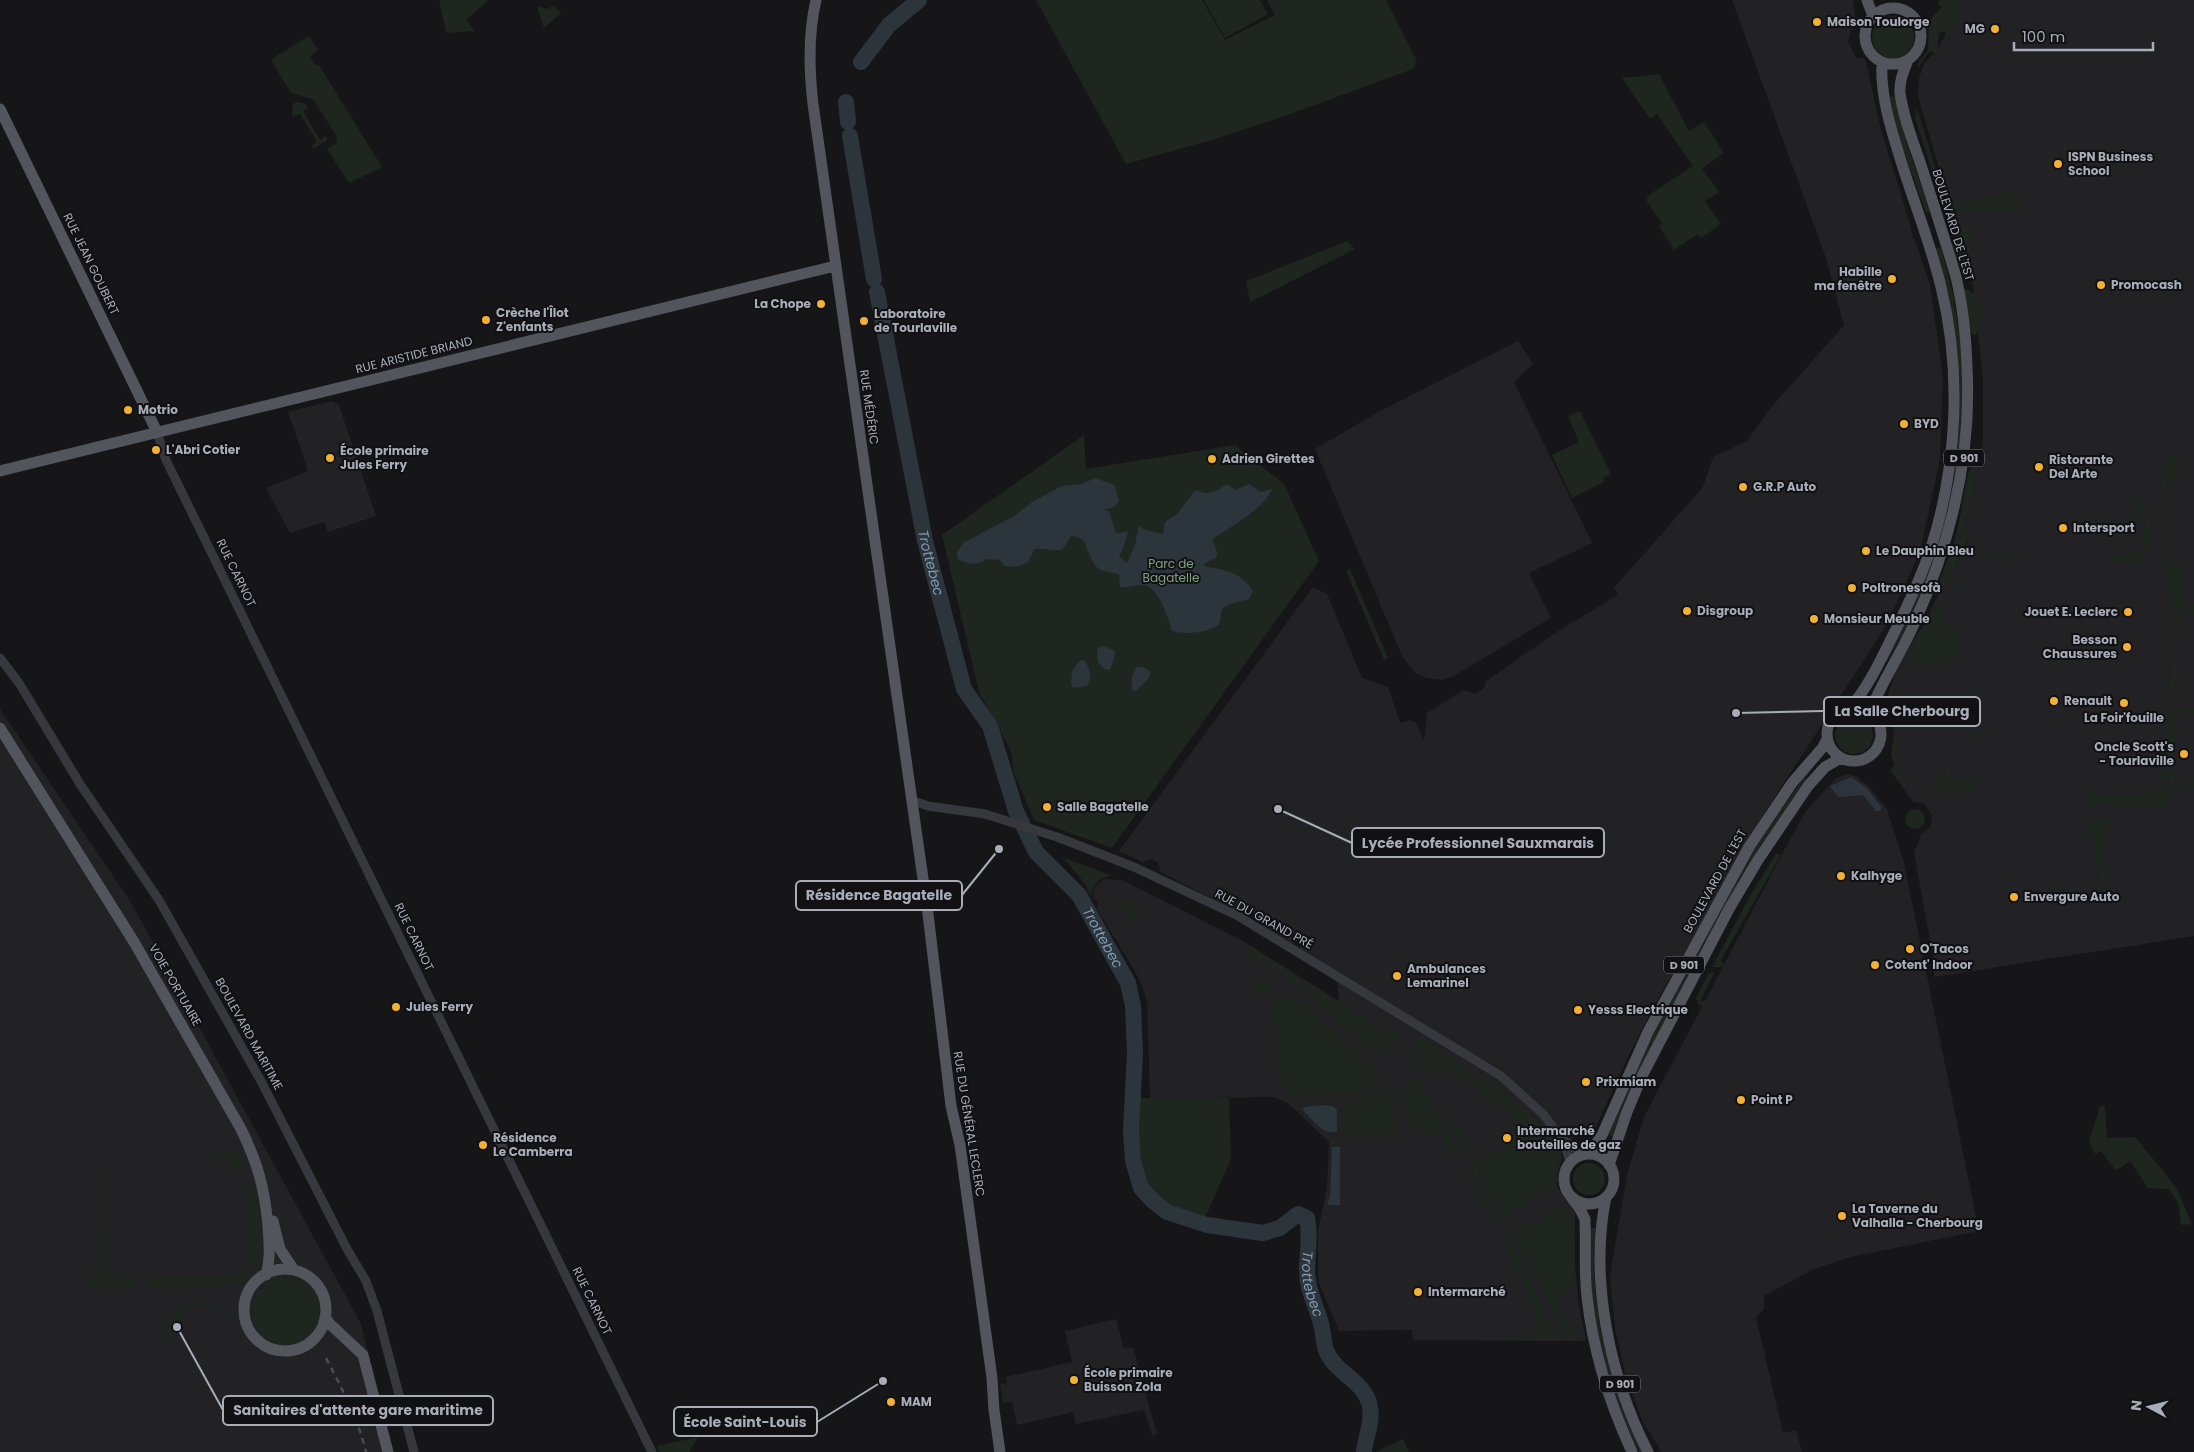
<svg xmlns="http://www.w3.org/2000/svg" width="2194" height="1452" font-family="Poppins,sans-serif">
	<style>
		.built { fill: #222225 }
		.green { fill: #1e261f }
		.water { fill: #2c353c }
		.lines { fill: none; stroke-linecap: round; stroke-linejoin: round }
		.river { stroke: #2c353c; stroke-width: 16 }
		.minor { stroke: #37383d; stroke-width: 9 }
		.major { stroke: #53555c; stroke-width: 11 }
		.rail { stroke: #4a4c52; stroke-width: 2.5; stroke-dasharray: 6 5; stroke-linecap: butt }
		.poi-dot { fill: #f2b134; stroke: #111113; stroke-width: 2 }
		.labels { text-anchor: middle; stroke-width: 4; stroke-linejoin: round; paint-order: stroke }
		.shield { fill: #111113; stroke: #7b7e86; stroke-width: 1 }
		.shield-label { font-size: 11px; font-weight: bold; fill: #a8adb8 }
		.poi-label { font-size: 12px; font-weight: bold; fill: #a8adb8; stroke: #111113; text-anchor: start }
		.street-label { font-size: 12px; fill: #a8adb8; stroke: #111113 }
		.park-label { font-size: 12px; fill: #7fa381; stroke: #111113 }
		.water-label { font-size: 14px; font-style: italic; fill: #7f9bb3; stroke: #111113 }
		.leader { fill: none; stroke: #a8adb8; stroke-width: 2 }
		.callout-dot { fill: #a8adb8; stroke: #111113; stroke-width: 2 }
		.callout { fill: #111113; stroke: #a8adb8; stroke-width: 2 }
		.callout-label { font-size: 14px; text-anchor: middle; font-weight: bold; fill: #a8adb8 }
	</style>
	<rect width="100%" height="100%" fill="#161618"/>
	<!-- built -->
	<path class="built" d="M1732 0H1853L1855 17 1848 41 1856 58H1864L1866 62 1881 130 1909 220 1913 238 1916 243 1930 285 1943 378 1940 459 1920 552 1886 626 1767 809 1654 1006 1627 1059 1594 1131 1587 1136 1576 1135 1561 1148 1562 1158 1558 1173 1557 1187 1575 1212V1266L1579 1306 1586 1341 1413 1340 1412 1330 1339 1331 1319 1283 1318 1272V1231L1327 1188 1329 1142 1288 1103 1274 1097 1150 1099 1147 1001 1143 989 1136 973 1097 909 1098 901 1093 899V892L1095 887 1104 879 1122 880 1243 941 1339 1001 1336 973 1300 949 1301 943 1297 941 1293 944 1264 927 1256 914 1251 912 1243 914 1160 872 1158 862 1151 859 1142 862 1119 851 1313 587 1327 594 1362 678 1388 687 1400 723 1410 720 1416 723 1424 740 1427 713 1464 690 1476 694 1485 687V682L1555 633 1618 595 1614 588 1703 487 1713 457 1747 441 1769 410 1844 325 1826 258Z
		M1951 0H2194V936L1934 977V962L1914 853 1921 835 1931 826 1932 815 1924 804 1913 802 1890 770 1895 766 1891 756 1894 733 1886 701 1896 670 1922 628 1939 593 1951 575 1967 543 1970 533 1963 531 1976 479 1978 463H1983V379L1973 285 1918 96 1919 78 1924 64 1937 49 1945 36V22Z
		M1518 341 1533 364 1514 382 1592 543 1529 573 1551 618 1452 677 1440 680 1426 678 1415 673 1402 656 1315 449 1382 410Z
		M332 401 339 405 376 516 328 532 324 522 290 533 266 488 308 471 288 412Z
		M0 709 132 904 361 1324 393 1452H0Z
		M1849 774 1856 776 1870 788 1887 809 1904 863 1979 1231 1850 1257 1812 1270 1764 1296V1309L1756 1317 1783 1433 1796 1430 1802 1452H1662L1643 1422 1626 1378 1615 1328 1610 1275 1627 1175 1644 1117 1787 845 1806 811 1836 778Z
		M1116 1319 1124 1349 1133 1347 1157 1434 1152 1436 1144 1410 1076 1424 1073 1412 1017 1425 1012 1402 1003 1403 1000 1384 1007 1383 1006 1377 1072 1362 1065 1331Z"/>
	<!-- green -->
	<path class="green" d="M439 0H488L466 20 475 31 446 33Z
		M1036 0H1202L1225 40 1275 15 1267 0H1386L1417 61 1413 69 1282 117 1215 139 1126 164Z
		M1204 0H1260L1268 14 1225 38Z
		M1940 0H1961L1963 16 1951 30 1939 33 1937 52H1929L1919 66 1917 64 1928 50 1929 21 1941 8 1938 3Z
		M554 5 561 13 544 28 537 6 547 9Z
		M1872 37a21 21 0 1 1 42 0a21 21 0 1 1-42 0Z
		M309 36 318 50 310 56 316 66 319 65 382 167 349 183 327 149 336 143 337 137 313 99 291 93 272 62 273 58Z
		M1659 74 1689 131 1704 122 1724 153 1702 168 1719 192 1705 201 1721 224 1701 238 1698 234 1674 250 1659 226 1662 224 1646 200 1650 194 1693 166 1657 114 1650 119 1622 78Z
		M1896 96 1907 144 1930 212 1926 213 1899 138 1889 97Z
		M296 102 306 104 308 108 303 111 320 140 326 136 327 138 326 141 315 148 311 146 317 142 300 114 293 117 292 114 293 104Z
		M1917 108 1936 170 1941 169 1952 198 1961 199 1964 205 2011 191 2014 193 2020 209 2025 207V212L1953 210 1944 207 1915 118Z
		M1959 227H1972L1971 270 1958 265 1950 244 1955 242V232Z
		M1347 241 1355 249 1250 302 1246 281Z
		M1941 247 1953 295 1960 337 1963 390 1961 439 1946 527 1913 615 1887 662 1885 660 1949 492 1953 319 1949 296 1934 249Z
		M1967 289 1977 296C1979 308 1984 324 1976 335H1973L1970 330 1964 291Z
		M1580 411 1611 474 1603 478 1604 482 1572 498 1552 455 1579 442 1568 416Z
		M1084 435 1086 469 1235 445 1284 484 1319 561 1112 848 1034 820 1014 773 1011 751 979 692 942 535Z
		M1983 446V464H1978L1976 479 1963 531 1970 533V535L1951 575 1939 593 1935 592C1944 570 1954 545 1959 522 1965 497 1965 465 1983 446Z
		M2170 455 2176 456V483L2167 484 2163 563 2183 564 2182 598 2188 599V606H2194V614L2174 610 2159 554 2162 525 2163 479 2164 469Z
		M2130 498 2138 499 2143 505 2133 539 2119 541 2122 536H2133L2135 502 2130 501Z
		M2150 505H2152C2152 522 2155 566 2129 564V562L2110 561V556H2131L2140 552Z
		M1980 547H1983V553L2008 554 2009 549 2015 556 2012 559 1982 558 1979 552Z
		M1350 569 1388 658 1384 660 1346 571Z
		M1962 578 1967 580H1961L1939 619 1958 632 1956 657H1954L1953 662H1949L1948 668 1941 667 1938 664 1912 665 1905 657C1918 628 1943 604 1962 578Z
		M2179 613 2178 615 2176 659 2172 658 2173 614Z
		M2171 661 2176 662 2174 705 2169 701Z
		M1893 687 1896 715 1894 725H1892C1889 706 1881 705 1893 687Z
		M2170 709 2194 710V712H2177L2173 724 2176 728 2173 782 2189 784 2190 780 2194 781V786L2181 792 2161 776 2158 771 2164 770 2165 731Z
		M1835 735a19 19 0 1 1 38 0a19 19 0 1 1-38 0Z
		M1896 742 1898 761 1907 788 1906 790 1890 770 1895 766 1891 756 1893 743Z
		M1949 766V777L1983 780C1959 801 1951 783 1927 796Z
		M1808 771 1810 772 1759 848 1740 880 1613 1137 1608 1135 1640 1060 1746 860Z
		M2155 787 2165 789 2175 797 2165 804 2160 805 2101 806V803H2096L2095 806H2088L2086 804 2095 793 2096 797 2154 794Z
		M1905 819a10 10 0 1 1 20 0a10 10 0 1 1-20 0Z
		M2108 820 2103 883 2099 878 2092 836 2085 834V831L2088 830 2086 825 2093 821Z
		M1776 854 1781 855 1721 960 1725 967H1712L1751 894Z
		M1064 858 1113 876C1099 877 1093 883 1091 897L1085 884Z
		M1116 897 1136 905V928L1115 899Z
		M1250 945 1308 985 1397 1036 1390 1050 1381 1055 1371 1050 1291 980 1248 954Z
		M1715 972 1700 1001H1709L1710 1008 1699 1005 1696 998 1709 973Z
		M1251 977 1278 991 1252 992Z
		M1287 997 1299 1000 1334 1031 1381 1078V1081C1366 1097 1315 1094 1294 1095L1286 1092 1280 1083 1273 1010 1277 1002Z
		M1419 1039 1427 1041C1455 1065 1557 1119 1560 1156L1553 1184 1548 1191 1500 1218 1470 1164 1502 1149 1516 1129 1514 1115 1450 1072 1437 1068 1431 1071H1421L1420 1047 1414 1040Z
		M1410 1045 1416 1050V1071L1409 1069 1407 1066Z
		M1406 1080H1418L1461 1158 1455 1157 1440 1137 1432 1133 1429 1135 1412 1127 1408 1117Z
		M1387 1088 1390 1089 1394 1098 1397 1135H1346V1101L1364 1097Z
		M1138 1098H1229L1231 1159 1205 1218C1192 1215 1179 1212 1168 1205 1131 1185 1136 1134 1138 1098Z
		M1433 1098 1471 1147 1472 1151 1471 1154 1466 1156Z
		M2100 1106H2105L2107 1138 2135 1137 2176 1187 2192 1224 2181 1225 2178 1203 2169 1189 2148 1188 2130 1161 2116 1171 2101 1151 2095 1154 2089 1142Z
		M103 1149 106 1152V1276L130 1278 133 1283 130 1287H88L95 1267 101 1226Z
		M238 1152 242 1162 239 1168H236L213 1155Z
		M1573 1179a16 16 0 1 1 32 0a16 16 0 1 1-32 0Z
		M1466 1166 1498 1223 1493 1222 1465 1174Z
		M252 1182 255 1186C259 1211 263 1236 262 1262L258 1265 253 1264C243 1249 246 1198 252 1182Z
		M1560 1206 1568 1214 1573 1227 1575 1287 1556 1296 1571 1329 1579 1327 1576 1339H1569L1512 1234 1537 1221Z
		M1590 1228H1596C1587 1304 1609 1385 1643 1452H1639C1613 1401 1594 1343 1591 1286 1590 1267 1590 1247 1590 1228Z
		M1505 1236 1561 1340H1498V1337L1527 1336 1534 1331 1536 1325V1307L1501 1238Z
		M238 1274 246 1277 247 1280 232 1286 151 1287 146 1283 149 1278 231 1277Z
		M252 1311a34 34 0 1 1 68 0a34 34 0 1 1-68 0Z
		M196 1302C216 1302 237 1310 243 1330 233 1311 208 1299 187 1308L181 1321 177 1320 170 1331 176 1335 162 1344C164 1322 174 1308 196 1302Z
		M698 1437 689 1452H660L657 1446Z
		M1403 1439 1409 1451 1408 1452H1376Z"/>
	<!-- water -->
	<path class="water" d="M1095 478 1115 485 1119 501 1114 507 1104 510 1109 511 1116 533 1128 532 1123 549 1119 556 1127 563 1135 545 1139 525 1143 529 1163 534 1165 522 1178 513 1195 490C1209 496 1215 492 1227 484L1236 490 1249 484 1260 492 1272 489C1266 507 1228 529 1212 539 1214 546 1219 550 1216 558L1205 563 1203 566C1225 570 1240 571 1253 591L1249 599 1230 604 1222 609 1219 625C1206 633 1186 635 1172 631 1168 618 1159 587 1143 585 1136 585 1127 588 1120 587L1119 575C1113 571 1105 573 1099 569 1091 563 1088 549 1083 540L1072 535 1062 550C1052 551 1044 548 1035 549L1027 563 1016 567 1004 566 1000 560 986 559C977 566 968 565 958 559L957 553 963 543 1014 516 1032 502 1062 486 1082 484Z
		M1102 646 1114 650 1115 655 1110 670 1104 669 1098 662 1097 648Z
		M1080 660 1085 661C1090 670 1093 677 1087 686L1073 688 1071 684 1072 671Z
		M1137 667H1143L1151 672 1149 678 1135 692 1132 690V676Z
		M1851 777 1867 788 1881 807V811H1876L1863 795 1838 797 1830 786Z
		M1326 1105 1334 1107 1337 1111V1131C1324 1137 1311 1118 1302 1109L1306 1107Z
		M1332 1147H1340V1205H1327L1330 1196Z"/>
	<g class="lines">
		<!-- river -->
		<g class="river">
			<path d="M861 62 889 25 919 0"/>
			<path d="M846 102 848 122"/>
			<path d="M850 136 874 279"/>
			<path id="s1" d="M877 292 925 541 964 689 990 726 1016 811 1036 852 1079 895 1128 983 1133 1006 1135 1053 1131 1131 1133 1161 1141 1188 1153 1201 1167 1212 1207 1225 1263 1233 1280 1228 1298 1214 1307 1218C1311 1237 1307 1253 1307 1271 1307 1289 1315 1303 1320 1320 1323 1329 1323 1340 1326 1350 1334 1373 1366 1381 1370 1407 1373 1425 1365 1436 1364 1452"/>
		</g>
		<!-- minor -->
		<path class="minor" d="M157 432 166 460 652 1452
			M0 658 19 683 80 784 159 900 262 1083 347 1249 366 1281 377 1311 414 1452
			M911 800 928 806 985 814 1057 837 1134 867 1238 916 1501 1076 1543 1114 1563 1140 1585 1155
			M1563 1140 1570 1162"/>
		<!-- major -->
		<path class="major" d="M816 0C808 34 809 70 813 104L928 914 951 1106 960 1145 992 1378 994 1410 1000 1452
			M1867 0 1873 16
			M1865 36a28 28 0 1 1 56 0a28 28 0 1 1-56 0Z
			M0 109 157 432
			M0 471 835 266
			M1851 706C1867 690 1883 655 1893 635 1907 607 1921 578 1931 548 1957 466 1962 372 1941 287 1931 245 1914 203 1901 161 1891 129 1880 95 1882 62
			M1827 734a27 27 0 1 1 54 0a27 27 0 1 1-54 0Z
			M1870 712C1882 681 1901 654 1914 624 1951 542 1972 458 1967 367 1966 338 1963 306 1956 277 1945 239 1932 200 1920 162 1912 139 1903 116 1900 93 1899 81 1904 70 1908 60
			M0 728 134 942 241 1129C258 1164 264 1186 268 1225 269 1243 271 1257 266 1275
			M1564 1179a25 25 0 1 1 50 0a25 25 0 1 1-50 0Z
			M1589 1154 1602 1135 1648 1032 1749 847 1792 783 1823 747 1827 739
			M1609 1165 1627 1112 1642 1076 1729 909 1758 860 1808 786 1825 767 1841 758
			M1571 1197 1580 1209 1585 1219C1586 1245 1584 1271 1587 1297 1593 1352 1609 1402 1632 1452
			M1606 1197C1589 1280 1610 1378 1648 1452
			M273 1221 280 1249 294 1270
			M244 1310a41 41 0 1 1 82 0a41 41 0 1 1-82 0Z
			M325 1317 330 1324 363 1355 388 1452"/>
		<!-- rail -->
		<path class="rail" d="M326 1358C342 1389 358 1418 366 1452"/>
	</g>
	<!-- markers -->
	<g class="poi-dot">
		<circle cx="1817" cy="22" r="5"/>
		<circle cx="1995" cy="29" r="5"/>
		<circle cx="2058" cy="164" r="5"/>
		<circle cx="1892" cy="279" r="5"/>
		<circle cx="2101" cy="285" r="5"/>
		<circle cx="821" cy="304" r="5"/>
		<circle cx="486" cy="320" r="5"/>
		<circle cx="864" cy="321" r="5"/>
		<circle cx="128" cy="410" r="5"/>
		<circle cx="1904" cy="424" r="5"/>
		<circle cx="156" cy="450" r="5"/>
		<circle cx="330" cy="458" r="5"/>
		<circle cx="1212" cy="459" r="5"/>
		<circle cx="2039" cy="467" r="5"/>
		<circle cx="1743" cy="487" r="5"/>
		<circle cx="2063" cy="528" r="5"/>
		<circle cx="1866" cy="551" r="5"/>
		<circle cx="1852" cy="588" r="5"/>
		<circle cx="1687" cy="611" r="5"/>
		<circle cx="2128" cy="612" r="5"/>
		<circle cx="1814" cy="619" r="5"/>
		<circle cx="2127" cy="647" r="5"/>
		<circle cx="2054" cy="701" r="5"/>
		<circle cx="2124" cy="703" r="5"/>
		<circle cx="2184" cy="754" r="5"/>
		<circle cx="1047" cy="807" r="5"/>
		<circle cx="1841" cy="876" r="5"/>
		<circle cx="2014" cy="897" r="5"/>
		<circle cx="1910" cy="949" r="5"/>
		<circle cx="1875" cy="965" r="5"/>
		<circle cx="1397" cy="976" r="5"/>
		<circle cx="396" cy="1007" r="5"/>
		<circle cx="1578" cy="1010" r="5"/>
		<circle cx="1586" cy="1082" r="5"/>
		<circle cx="1741" cy="1100" r="5"/>
		<circle cx="1507" cy="1138" r="5"/>
		<circle cx="483" cy="1145" r="5"/>
		<circle cx="1842" cy="1216" r="5"/>
		<circle cx="1418" cy="1292" r="5"/>
		<circle cx="1074" cy="1380" r="5"/>
		<circle cx="891" cy="1402" r="5"/>
	</g>
	<g class="labels">
		<!-- shield labels -->
		<g class="shield">
			<rect x="1944" y="449.5" width="40" height="17" rx="4"/>
			<rect x="1664" y="956.5" width="40" height="17" rx="4"/>
			<rect x="1600" y="1375.5" width="40" height="17" rx="4"/>
		</g>
		<g class="shield-label">
			<text x="1964" y="462">D 901</text>
			<text x="1684" y="969">D 901</text>
			<text x="1620" y="1388">D 901</text>
		</g>
		<!-- poi labels -->
		<g class="poi-label">
			<text x="1827" y="26">Maison Toulorge</text>
			<text x="1985" y="33" text-anchor="end">MG</text>
			<text x="2068" y="161">ISPN Business<tspan x="2068" dy="14">School</tspan></text>
			<text x="1882" y="276" text-anchor="end">Habille<tspan x="1882" dy="14">ma fenêtre</tspan></text>
			<text x="2111" y="289">Promocash</text>
			<text x="811" y="308" text-anchor="end">La Chope</text>
			<text x="496" y="317">Crèche l'Îlot<tspan x="496" dy="14">Z'enfants</tspan></text>
			<text x="874" y="318">Laboratoire<tspan x="874" dy="14">de Tourlaville</tspan></text>
			<text x="138" y="414">Motrio</text>
			<text x="1914" y="428">BYD</text>
			<text x="166" y="454">L'Abri Cotier</text>
			<text x="340" y="455">École primaire<tspan x="340" dy="14">Jules Ferry</tspan></text>
			<text x="1222" y="463">Adrien Girettes</text>
			<text x="2049" y="464">Ristorante<tspan x="2049" dy="14">Del Arte</tspan></text>
			<text x="1753" y="491">G.R.P Auto</text>
			<text x="2073" y="532">Intersport</text>
			<text x="1876" y="555">Le Dauphin Bleu</text>
			<text x="1862" y="592">Poltronesofà</text>
			<text x="1697" y="615">Disgroup</text>
			<text x="2118" y="616" text-anchor="end">Jouet E. Leclerc</text>
			<text x="1824" y="623">Monsieur Meuble</text>
			<text x="2117" y="644" text-anchor="end">Besson<tspan x="2117" dy="14">Chaussures</tspan></text>
			<text x="2064" y="705">Renault</text>
			<text x="2124" y="722" text-anchor="middle">La Foir'fouille</text>
			<text x="2174" y="751" text-anchor="end">Oncle Scott's<tspan x="2174" dy="14">- Tourlaville</tspan></text>
			<text x="1057" y="811">Salle Bagatelle</text>
			<text x="1851" y="880">Kalhyge</text>
			<text x="2024" y="901">Envergure Auto</text>
			<text x="1920" y="953">O'Tacos</text>
			<text x="1885" y="969">Cotent' Indoor</text>
			<text x="1407" y="973">Ambulances<tspan x="1407" dy="14">Lemarinel</tspan></text>
			<text x="406" y="1011">Jules Ferry</text>
			<text x="1588" y="1014">Yesss Electrique</text>
			<text x="1596" y="1086">Prixmiam</text>
			<text x="1751" y="1104">Point P</text>
			<text x="1517" y="1135">Intermarché<tspan x="1517" dy="14">bouteilles de gaz</tspan></text>
			<text x="493" y="1142">Résidence<tspan x="493" dy="14">Le Camberra</tspan></text>
			<text x="1852" y="1213">La Taverne du<tspan x="1852" dy="14">Valhalla - Cherbourg</tspan></text>
			<text x="1428" y="1296">Intermarché</text>
			<text x="1084" y="1377">École primaire<tspan x="1084" dy="14">Buisson Zola</tspan></text>
			<text x="901" y="1406">MAM</text>
		</g>
		<!-- street labels -->
		<g class="street-label">
			<text transform="translate(1953 225) rotate(73)" y="4">BOULEVARD DE L'EST</text>
			<text transform="translate(91 264) rotate(64)" y="4">RUE JEAN GOUBERT</text>
			<text transform="translate(414 355) rotate(-14)" y="4">RUE ARISTIDE BRIAND</text>
			<text transform="translate(869 407) rotate(82)" y="4">RUE MÉDÉRIC</text>
			<text transform="translate(236 573) rotate(64)" y="4">RUE CARNOT</text>
			<text transform="translate(1715 881) rotate(-61)" y="4">BOULEVARD DE L'EST</text>
			<text transform="translate(1264 919) rotate(29)" y="4">RUE DU GRAND PRÉ</text>
			<text transform="translate(414 937) rotate(64)" y="4">RUE CARNOT</text>
			<text transform="translate(175 985) rotate(60)" y="4">VOIE PORTUAIRE</text>
			<text transform="translate(249 1034) rotate(61)" y="4">BOULEVARD MARITIME</text>
			<text transform="translate(969 1124) rotate(81)" y="4">RUE DU GÉNÉRAL LECLERC</text>
			<text transform="translate(592 1301) rotate(64)" y="4">RUE CARNOT</text>
		</g>
		<!-- park labels -->
		<g class="park-label">
			<text x="1171" y="568">Parc de<tspan x="1171" dy="14">Bagatelle</tspan></text>
		</g>
		<!-- water labels -->
		<g class="water-label">
			<text dy="5" stroke="none"><textPath href="#s1" startOffset="276">Trottebec</textPath></text>
			<text dy="5" stroke="none"><textPath href="#s1" startOffset="696">Trottebec</textPath></text>
			<text dy="5" stroke="none"><textPath href="#s1" startOffset="1206">Trottebec</textPath></text>
		</g>
	</g>
	<!-- callouts -->
	<path class="leader" d="M1736 713L1824 711M1278 809L1352 843M999 849L962 895M177 1327L223 1410M883 1381L817 1422"/>
	<g class="callout-dot">
		<circle cx="1736" cy="713" r="5"/>
		<circle cx="1278" cy="809" r="5"/>
		<circle cx="999" cy="849" r="5"/>
		<circle cx="177" cy="1327" r="5"/>
		<circle cx="883" cy="1381" r="5"/>
	</g>
	<g class="callout">
		<rect x="1824" y="697" width="156" height="29" rx="5"/>
		<rect x="1352" y="828" width="252" height="29" rx="5"/>
		<rect x="796" y="881" width="166" height="29" rx="5"/>
		<rect x="223" y="1396" width="270" height="29" rx="5"/>
		<rect x="674" y="1407" width="143" height="29" rx="5"/>
	</g>
	<g class="callout-label">
		<text x="1902" y="716">La Salle Cherbourg</text>
		<text x="1478" y="848">Lycée Professionnel Sauxmarais</text>
		<text x="879" y="900">Résidence Bagatelle</text>
		<text x="358" y="1415">Sanitaires d'attente gare maritime</text>
		<text x="745" y="1427">École Saint-Louis</text>
	</g>
	<!-- north arrow -->
	<g transform="translate(2149 1407) rotate(277)" stroke="#111113" stroke-width="4" paint-order="stroke">
	<path d="M0-4L9 19L0 12L-9 19Z" fill="#a8adb8"/>
	<text y="-8" font-size="14" font-weight="bold" text-anchor="middle" fill="#a8adb8">N</text>
	</g>
	<!-- scale -->
	<path d="M2014 42v8h139v-8" fill="none" stroke="#a8adb8" stroke-width="2.5"/>
	<text x="2022" y="42" font-size="15" fill="#a8adb8" stroke="#111113" stroke-width="4" paint-order="stroke">100 m</text>
</svg>
